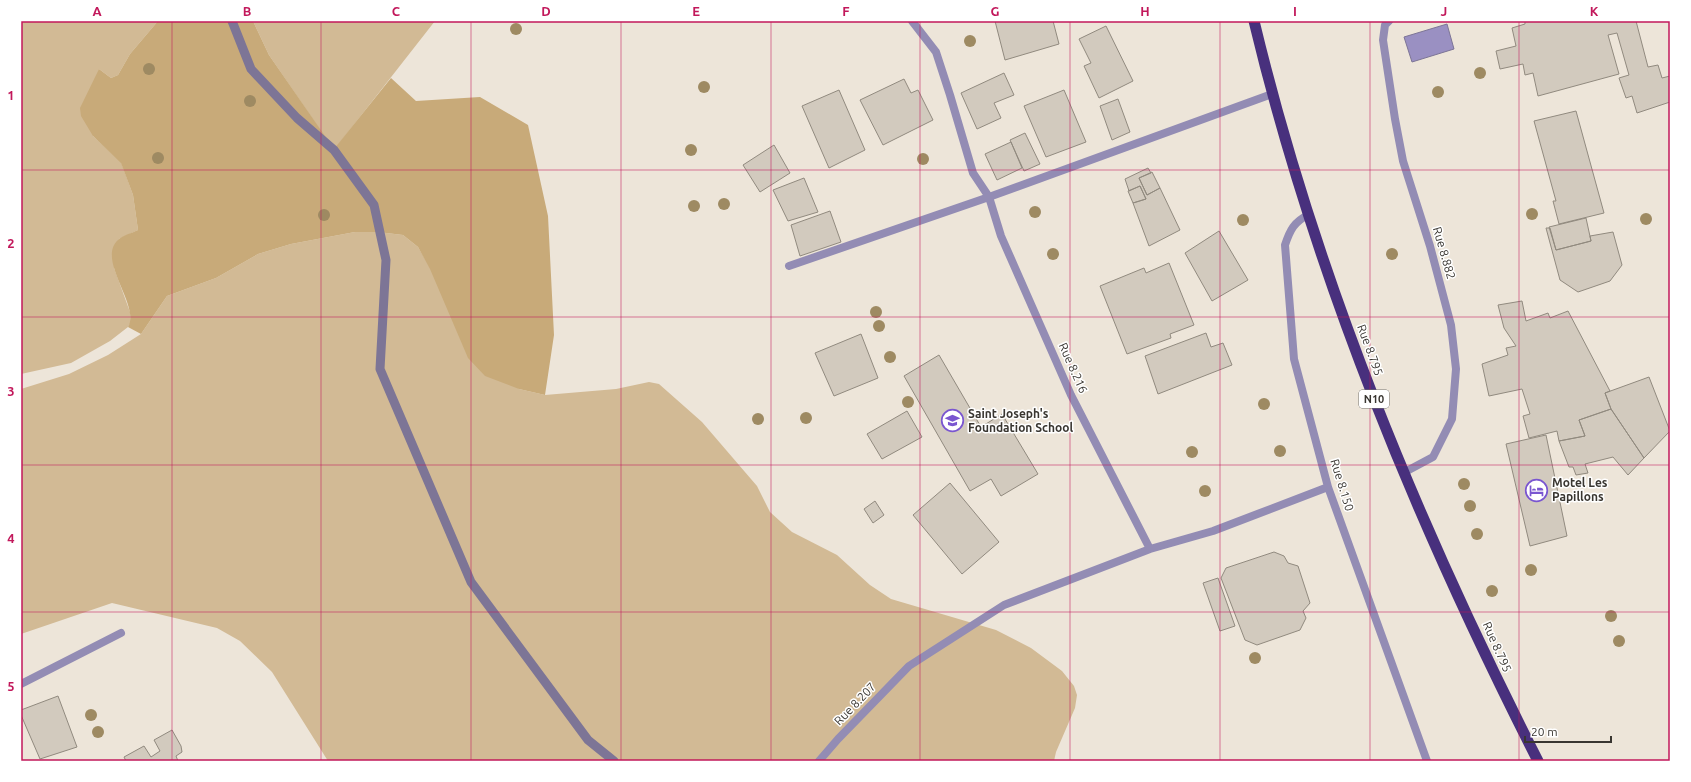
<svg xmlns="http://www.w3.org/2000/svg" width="1691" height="782" font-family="Ubuntu,sans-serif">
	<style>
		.green { fill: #d2ba95 }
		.forest { fill: #c8aa79 }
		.water { fill: #9a90c2; stroke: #7d7596 }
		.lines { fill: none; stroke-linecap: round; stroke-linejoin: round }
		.stream { stroke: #7d7596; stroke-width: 9 }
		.building { fill: #d2cabe; stroke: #918a7f }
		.minor { stroke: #938cb4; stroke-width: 8 }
		.trunk { stroke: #48307d; stroke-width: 11 }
		.tree { fill: #9e8a62 }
		.grid { fill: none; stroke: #c2185b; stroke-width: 1; stroke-opacity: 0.55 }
		.labels { text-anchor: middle; stroke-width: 3; stroke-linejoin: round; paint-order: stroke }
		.shield { fill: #fff; stroke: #74726f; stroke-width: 1 }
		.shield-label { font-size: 11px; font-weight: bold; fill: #393631 }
		.street-label { font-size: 12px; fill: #393631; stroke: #fff }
		.poi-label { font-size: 12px; font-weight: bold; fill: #393631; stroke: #fff; text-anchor: start }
		.neatline { fill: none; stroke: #c2185b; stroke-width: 1.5 }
		.grid-label { font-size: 13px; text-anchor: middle; font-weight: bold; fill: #c2185b }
	</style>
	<rect width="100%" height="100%" fill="#ede5d9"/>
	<!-- green -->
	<path class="green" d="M21 21H158L130 54 118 75 111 78 99 69 93 136 121 162 133 195 138 230 119 239 114 268 130 312 131 322 128 327 110 341 71 363 21 374Z
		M253 21H435L334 150 269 55Z
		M355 232H378L403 235 418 247 431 269 519 389 545 395 616 389 649 382 659 384 702 422 757 486 770 512 792 532 837 555 870 585 891 599 996 630 1031 648 1062 671 1074 686 1077 695 1075 708 1056 752 1054 761H328L272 672 240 641 217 628 112 603 21 634V389L69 374 108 355 141 334 167 296 216 278 258 254 291 244Z"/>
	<!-- forest -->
	<path class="forest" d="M158 21H253L269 55 334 149 391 78 416 101 480 97 528 125 548 216 554 335 545 395 519 389 485 376 468 358 430 269 418 247 403 235 378 232H355L291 244 258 254 216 278 167 296 141 334 128 327C141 306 96 260 118 240 123 235 132 233 138 230L133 195 121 163 93 136 81 116 80 108 99 69 111 78 118 75 130 54Z"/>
	<!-- water -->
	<path class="water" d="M1447 24 1454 49 1412 62 1404 37Z"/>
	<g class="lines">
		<!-- stream -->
		<path class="stream" d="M232 21 251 69 297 118 334 150 374 205 386 260 380 369 471 582 588 740 614 761"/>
	</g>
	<!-- building -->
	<path class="building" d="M995 21H1053L1059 44 1005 60Z
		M1525 21H1636L1648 67 1658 65 1662 78 1670 76V102L1637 113 1632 96 1626 98 1619 78 1629 75 1617 33 1608 35 1619 74 1538 96 1533 73 1525 75 1523 64 1500 69 1496 51 1516 46 1512 28 1525 24Z
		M1106 26 1133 81 1099 98 1084 66 1091 63 1079 39Z
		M1004 73 1014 95 994 103 1001 118 977 129 961 93Z
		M904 79 911 93 918 90 933 120 883 145 860 100Z
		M839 90 865 150 829 168 802 106Z
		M1064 90 1086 142 1046 157 1024 106Z
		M1118 99 1130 132 1112 140 1100 106Z
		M1576 111 1604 213 1559 224 1553 201H1556L1534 121Z
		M1025 133 1040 164 1024 171 1010 140Z
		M1011 142 1022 168 997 180 985 154Z
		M774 145 790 173 760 192 743 165Z
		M1148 168 1151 173 1139 178 1147 195 1160 188 1180 230 1149 246 1133 203 1146 199 1140 186 1129 191 1125 179Z
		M1152 172 1160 188 1147 195 1139 178Z
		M804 178 818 212 788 221 773 190Z
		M1140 186 1146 199 1133 203 1128 191Z
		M830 211 841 242 800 256 791 225Z
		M1586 218 1591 241 1556 250 1549 227Z
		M1546 228H1550L1556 250 1591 241 1590 236 1613 232 1622 265 1610 281 1578 292 1560 280Z
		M1219 231 1248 280 1212 301 1185 253Z
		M1169 263 1194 325 1170 334 1171 338 1127 354 1100 286 1144 268 1146 273Z
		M1522 301 1526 321 1548 313 1550 318 1568 311 1610 391 1605 393 1611 409 1579 420 1585 436 1559 441 1557 431 1529 438 1523 416 1530 414 1522 389 1489 396 1482 364 1508 355 1506 348 1516 346 1504 328 1498 305Z
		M1206 333 1211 347 1223 343 1232 365 1158 394 1145 356Z
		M861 334 878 378 834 396 815 353Z
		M939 355 981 427 1002 414 1038 474 1001 496 991 479 970 491 904 376Z
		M1649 377 1670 431 1644 458 1611 409 1605 393Z
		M1611 409 1644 458 1628 475 1613 457 1585 464 1588 473 1576 475 1573 467H1569L1559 441 1585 436 1579 420Z
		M907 411 922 437 882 459 867 434Z
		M1546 435 1567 536 1530 546 1506 444Z
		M950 483 999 542 962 574 913 515Z
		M875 501 884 515 873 523 864 509Z
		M1274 552 1284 556 1288 563 1298 566 1310 603 1303 611 1306 618 1300 630 1257 645 1245 640 1221 578 1226 568Z
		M1218 578 1235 626 1220 631 1203 583Z
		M58 696 77 747 40 759 21 715V710Z
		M172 730 181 746 182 752 176 756 178 761H126L124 757 144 746 151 757 160 751 154 740Z"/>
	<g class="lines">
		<!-- minor -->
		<path class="minor" d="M912 21 936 52 950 95 973 173 989 197 1001 236 1071 395 1150 549 1213 531 1328 487
			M1389 21 1385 25 1383 40 1395 119 1403 161 1430 246 1451 325 1456 369 1452 419 1433 457 1403 473
			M1308 215C1294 222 1290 230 1285 245L1294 359 1328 487 1427 761
			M789 266 989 197 1272 94
			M21 684 121 633
			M819 761 838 739 909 666 1004 605 1150 549"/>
		<!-- trunk -->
		<path class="trunk" d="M1254 21C1316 279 1418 525 1538 761"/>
	</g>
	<!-- trees -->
	<g class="tree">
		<circle cx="516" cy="29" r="6"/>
		<circle cx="970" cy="41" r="6"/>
		<circle cx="149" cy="69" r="6"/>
		<circle cx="1480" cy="73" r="6"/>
		<circle cx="704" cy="87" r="6"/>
		<circle cx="1438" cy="92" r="6"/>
		<circle cx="250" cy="101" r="6"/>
		<circle cx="691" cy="150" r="6"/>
		<circle cx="158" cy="158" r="6"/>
		<circle cx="923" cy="159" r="6"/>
		<circle cx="724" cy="204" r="6"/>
		<circle cx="694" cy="206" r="6"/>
		<circle cx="1035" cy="212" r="6"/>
		<circle cx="1532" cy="214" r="6"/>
		<circle cx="324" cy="215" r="6"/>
		<circle cx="1646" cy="219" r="6"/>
		<circle cx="1243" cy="220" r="6"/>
		<circle cx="1053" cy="254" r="6"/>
		<circle cx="1392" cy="254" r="6"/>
		<circle cx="876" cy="312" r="6"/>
		<circle cx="879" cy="326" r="6"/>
		<circle cx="890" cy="357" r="6"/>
		<circle cx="908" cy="402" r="6"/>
		<circle cx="1264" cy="404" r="6"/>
		<circle cx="806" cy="418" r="6"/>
		<circle cx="758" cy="419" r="6"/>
		<circle cx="1280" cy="451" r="6"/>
		<circle cx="1192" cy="452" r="6"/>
		<circle cx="1464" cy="484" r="6"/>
		<circle cx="1205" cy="491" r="6"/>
		<circle cx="1470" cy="506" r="6"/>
		<circle cx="1477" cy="534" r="6"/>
		<circle cx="1531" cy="570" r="6"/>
		<circle cx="1492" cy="591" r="6"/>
		<circle cx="1611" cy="616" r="6"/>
		<circle cx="1619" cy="641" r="6"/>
		<circle cx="1255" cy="658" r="6"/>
		<circle cx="91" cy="715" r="6"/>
		<circle cx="98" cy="732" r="6"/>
	</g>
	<!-- grid -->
	<path class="grid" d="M172 21V761M321 21V761M471 21V761M621 21V761M771 21V761M920 21V761M1070 21V761M1220 21V761M1370 21V761M1519 21V761M21 170H1670M21 317H1670M21 465H1670M21 612H1670"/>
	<!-- icons -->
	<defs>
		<symbol id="school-ring" viewBox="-11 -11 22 22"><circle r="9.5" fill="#fff" stroke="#7a56d0" stroke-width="1.5"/><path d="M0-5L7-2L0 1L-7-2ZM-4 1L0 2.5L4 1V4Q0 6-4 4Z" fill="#7a56d0"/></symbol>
		<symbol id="hotel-ring" viewBox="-11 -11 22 22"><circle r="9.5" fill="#fff" stroke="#7a56d0" stroke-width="1.5"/><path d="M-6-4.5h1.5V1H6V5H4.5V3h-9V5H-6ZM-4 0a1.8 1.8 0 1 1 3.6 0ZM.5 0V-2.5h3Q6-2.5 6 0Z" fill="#7a56d0"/></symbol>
	</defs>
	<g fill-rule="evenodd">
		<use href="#school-ring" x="940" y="408" width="25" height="25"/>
		<use href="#hotel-ring" x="1524" y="478" width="25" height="25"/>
	</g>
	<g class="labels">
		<!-- shield labels -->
		<rect class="shield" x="1359" y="390" width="30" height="18" rx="3"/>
		<g class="shield-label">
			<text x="1374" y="403">N10</text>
		</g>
		<!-- street labels -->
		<g class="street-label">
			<text transform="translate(1444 253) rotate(74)" y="4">Rue 8.882</text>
			<text transform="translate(1370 350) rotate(70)" y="4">Rue 8.795</text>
			<text transform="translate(1073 368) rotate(66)" y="4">Rue 8.216</text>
			<text transform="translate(1342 485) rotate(73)" y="4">Rue 8.150</text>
			<text transform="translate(1497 647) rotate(66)" y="4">Rue 8.795</text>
			<text transform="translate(855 704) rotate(-46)" y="4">Rue 8.207</text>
		</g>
		<!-- poi labels -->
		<g class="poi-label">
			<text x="968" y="418">Saint Joseph's<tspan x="968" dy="14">Foundation School</tspan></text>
			<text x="1552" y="487">Motel Les<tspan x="1552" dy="14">Papillons</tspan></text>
		</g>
	</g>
	<!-- border -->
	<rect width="1691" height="782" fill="none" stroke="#ffffff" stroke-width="44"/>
	<!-- scale -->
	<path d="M1525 736v6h86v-6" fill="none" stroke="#393631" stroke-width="2"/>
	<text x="1531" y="736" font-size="12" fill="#393631" stroke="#ffffff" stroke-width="3" paint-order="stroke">20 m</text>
	<rect x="22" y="22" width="1647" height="738" class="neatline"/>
	<g class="grid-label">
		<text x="97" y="16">A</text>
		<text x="247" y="16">B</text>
		<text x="396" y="16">C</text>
		<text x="546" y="16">D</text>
		<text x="696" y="16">E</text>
		<text x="846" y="16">F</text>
		<text x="995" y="16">G</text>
		<text x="1145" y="16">H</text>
		<text x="1295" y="16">I</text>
		<text x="1444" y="16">J</text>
		<text x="1594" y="16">K</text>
		<text x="11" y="100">1</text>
		<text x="11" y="248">2</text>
		<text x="11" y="396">3</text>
		<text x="11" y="543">4</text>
		<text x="11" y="691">5</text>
	</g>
</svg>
